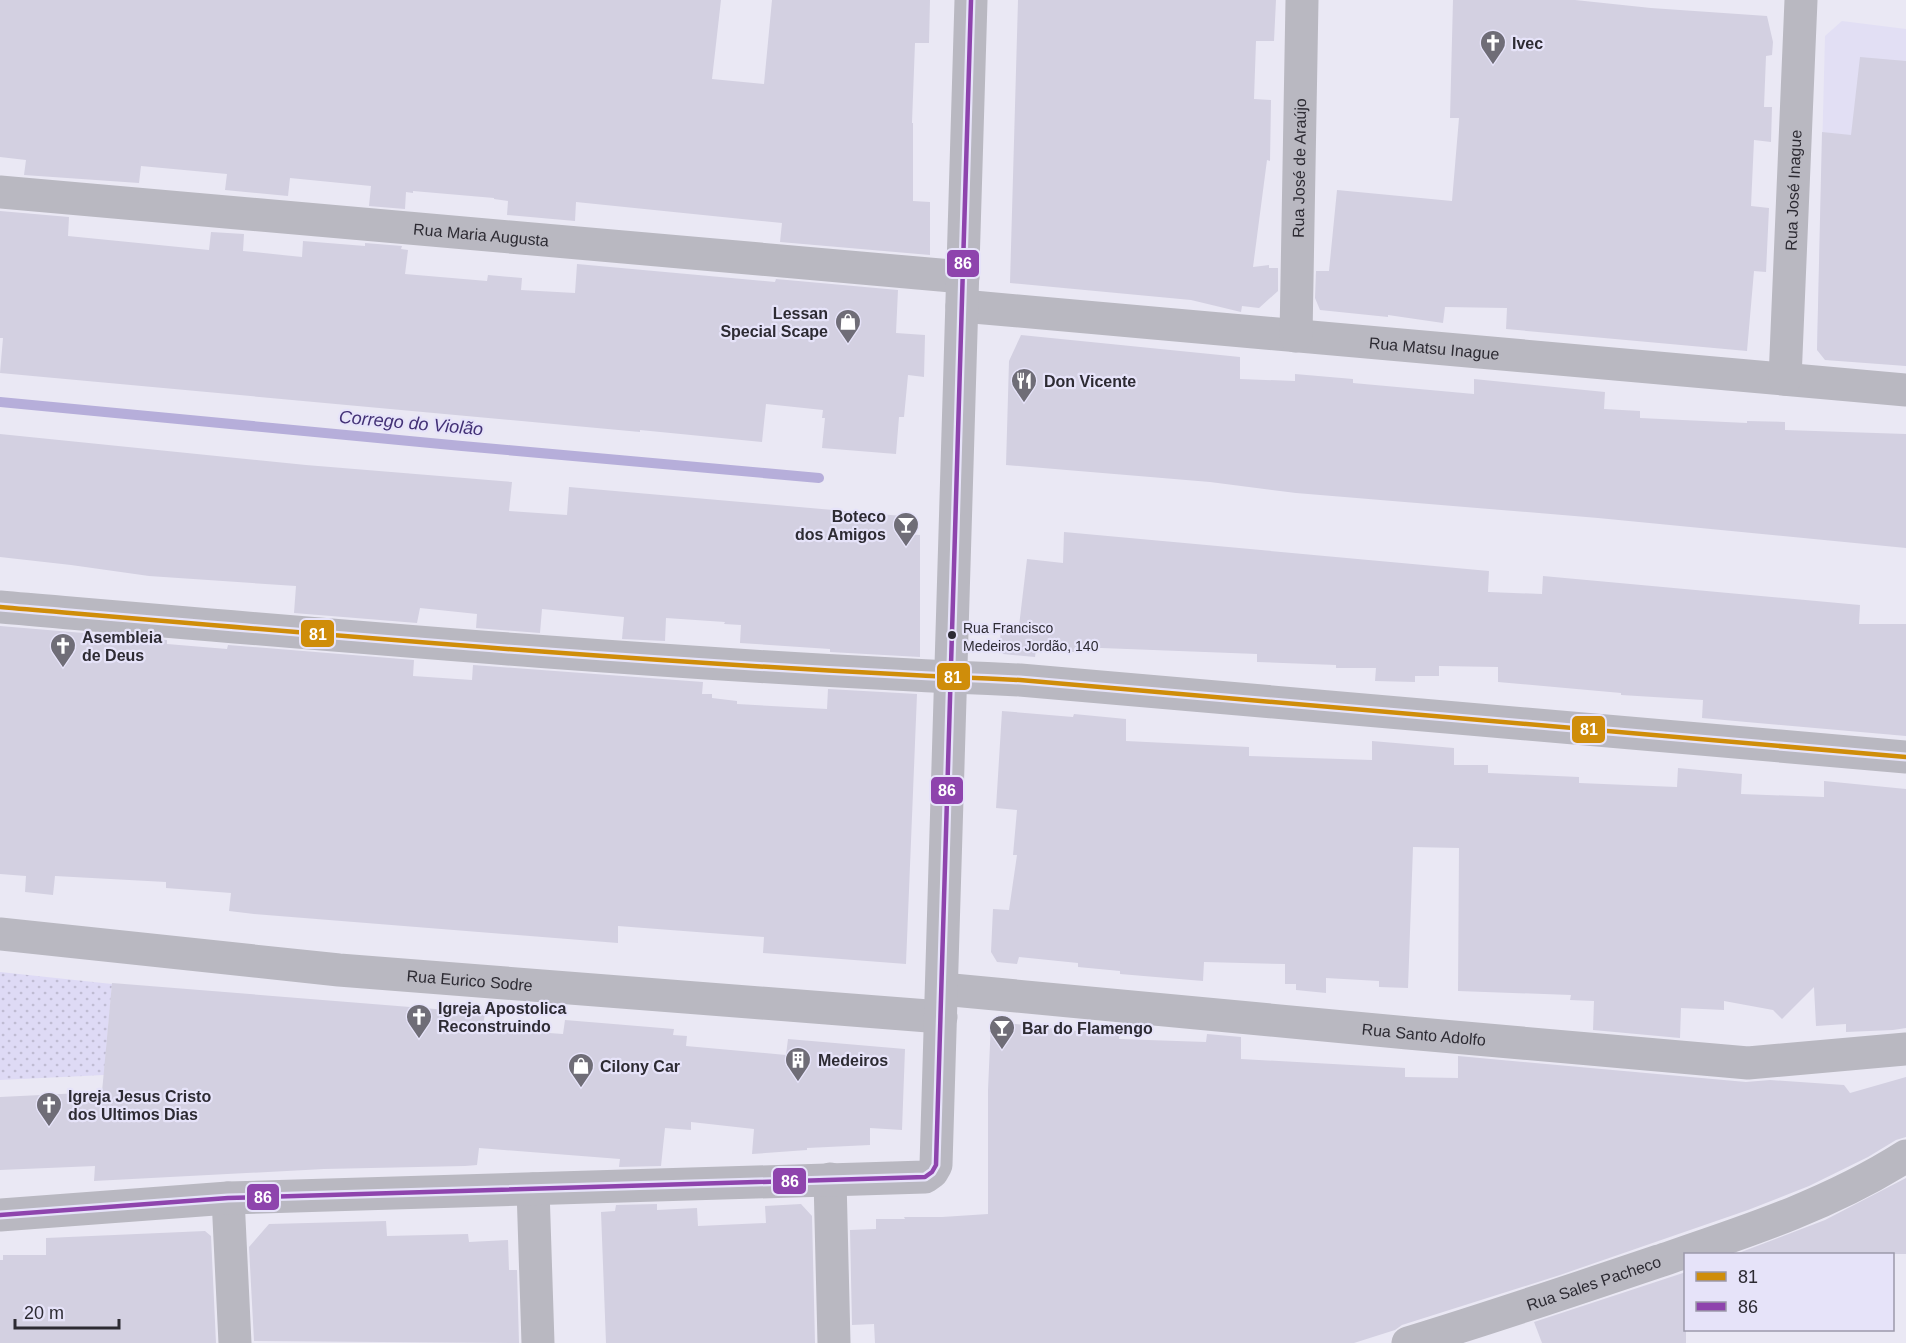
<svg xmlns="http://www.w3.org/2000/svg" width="1906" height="1343" font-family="Helvetica,sans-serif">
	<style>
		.built { fill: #e2dff4 }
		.grass { fill: url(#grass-dots) }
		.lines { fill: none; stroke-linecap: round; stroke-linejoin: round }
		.stream { stroke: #b6aeda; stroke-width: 10 }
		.building { fill: #d3d0e1 }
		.minor { stroke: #b9b8c1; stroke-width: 33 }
		.bus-1-casing { stroke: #e6e3f9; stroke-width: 9 }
		.bus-2-casing { stroke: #e6e3f9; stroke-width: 9 }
		.bus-1 { stroke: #cf8d0a; stroke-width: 4.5 }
		.bus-2 { stroke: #8e44ad; stroke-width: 4.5 }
		.bus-dot { fill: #2d2b33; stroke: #e6e3f9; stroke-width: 2 }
		.labels { text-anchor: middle; stroke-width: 4.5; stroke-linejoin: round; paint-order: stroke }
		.bus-label { font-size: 14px; fill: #2d2b33; stroke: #e6e3f9; text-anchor: start }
		.poi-label { font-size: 16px; font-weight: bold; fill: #2d2b33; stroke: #e6e3f9; text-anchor: start }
		.street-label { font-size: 16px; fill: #2d2b33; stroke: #e6e3f9 }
		.water-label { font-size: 18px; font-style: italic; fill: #433176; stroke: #e6e3f9 }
		.line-badge { stroke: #e6e3f9; stroke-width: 2 }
		.badge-label { font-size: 16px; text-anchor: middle; font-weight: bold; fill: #fff }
	</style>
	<defs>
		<pattern id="grass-dots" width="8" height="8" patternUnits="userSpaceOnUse" patternTransform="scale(1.5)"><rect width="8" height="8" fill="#dedaf5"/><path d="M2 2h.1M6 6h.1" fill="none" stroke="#bfbbd2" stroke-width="1.8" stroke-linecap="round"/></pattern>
	</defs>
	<rect width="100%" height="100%" fill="#eae8f4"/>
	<!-- built -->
	<path class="built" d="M1842 21 1906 29V366L1817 350 1825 36Z"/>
	<!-- grass -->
	<path class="grass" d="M0 972 112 984 104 1075 0 1080Z"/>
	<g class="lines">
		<!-- stream -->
		<path class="stream" d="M0 402 462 446 819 478"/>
	</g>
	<!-- building -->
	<path class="building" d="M0 0H721L712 79 764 84 772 0H930L929 43H915L912 123H913V201L930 202V255L780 242 782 223 576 202 575 221 507 215 508 201 494 199V198L413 191V193L406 192 405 209 369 206 371 186 290 178 288 196 225 190 227 174 141 166 139 183 24 175 26 160 0 157Z
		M1018 0H1276L1274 41H1256L1254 99 1271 100 1270 161 1267 160 1253 267 1269 265V268H1278V291L1259 308 1242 306 1241 312 1191 300 1010 283Z
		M1453 0H1575L1651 8 1767 16 1773 42 1772 55 1766 56 1764 107H1772L1771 142 1754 140 1751 206 1769 208 1766 272 1754 271 1747 351 1506 329 1507 308 1445 307 1443 323 1388 315V317L1320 310 1315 298 1316 271H1329L1337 190 1452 201 1459 118H1450Z
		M1860 57 1906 61V366L1825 360 1817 350 1822 132 1851 135Z
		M0 211 69 217 68 236 209 250 211 232 244 234 243 251 302 257 303 241 365 246V243L402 246 401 249 408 250 405 274 487 281 488 275 522 278 521 290 575 293 577 264 775 282 776 279 898 290 896 333 925 335 924 377 908 375 904 417H899L896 454 822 448 825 418H822L823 410 766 404 762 442 640 430V432L0 373 3 338H0Z
		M1021 335 1240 357V379L1295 381V374L1353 379V383L1474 394V379L1605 392 1604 409 1640 411V418L1747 423V421L1785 422V430L1906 434V548L1598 518 1296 493 1210 482 1006 465 1009 361Z
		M0 434 306 465 512 482 509 511 567 515 569 487 902 516V520H905V534L920 535V657L830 652V649L740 643 741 625 724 624 725 622 666 618 665 641 622 639 624 617 542 609 540 633 476 628 477 614 420 608 417 623 294 613 296 586 149 576 71 565 0 557Z
		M1064 532 1489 571 1488 592 1542 594 1543 576 1860 605 1859 624H1906V736L1702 718 1703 700 1621 695V693L1498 682V667L1439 666V676H1415V682L1375 681 1376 668H1336V665L1257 662V654L1075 647 1074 652 1036 649 1035 657 1003 654 1000 642 1001 624 1019 626 1027 559 1063 563Z
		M0 626 167 640V644L227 649 228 645 414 660 413 676 472 680 473 665 703 682 702 694H712V698L737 701V704L827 709 828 689 917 694 906 964 763 953 764 937 723 934 618 926V943L254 914 229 911 231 893 166 888V882L55 876 53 895 25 892 26 876 0 874Z
		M1002 711 1073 717 1074 714 1126 719V741L1249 747V756L1372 760V741L1454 748V765H1488V773L1579 777V783L1677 787 1678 768 1742 774 1741 794 1824 797V781L1906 789V1028L1893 1030 1846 1032V1024L1816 1026 1814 987 1782 1019 1773 1010 1724 1001V1010L1681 1008 1680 1038 1593 1030 1594 1001 1570 1000 1571 995 1458 991 1459 848 1413 847 1408 988 1379 987V981L1326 978V993L1296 990V984H1285V964L1204 962 1203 981 1120 974V971L1078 967V963L1019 957 1017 964 997 962 991 952 993 909 1009 910 1017 855H1013L1017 810 996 808Z
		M112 983 485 1013 483 1028 563 1034 565 1020 674 1029 673 1035 687 1036 686 1046 786 1055 788 1039 905 1049 902 1130 870 1128V1145L807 1148V1150L752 1154 754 1129 691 1122V1130L665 1128 661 1166 619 1167 620 1159 479 1148 477 1165 465 1166 324 1169 94 1181 95 1166 0 1170V1097L102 1092Z
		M991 1021 1077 1031V1024L1120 1027 1119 1039 1206 1042 1207 1034 1241 1037V1059L1405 1068V1077L1458 1078V1056L1746 1082 1770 1080 1844 1085 1850 1093 1906 1077V1137L1896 1140 1868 1157 1809 1186 1748 1210 1560 1275 1402 1325 1395 1330 1354 1343H875L874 1324 852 1325 850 1230 876 1229V1219H905L904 1217H942L988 1214V1090Z
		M1906 1178V1254H1736L1825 1220Z
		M657 1204V1210L697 1208 698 1226 766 1223 765 1206 801 1204 812 1216 815 1343H606L601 1212 615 1211 616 1205Z
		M386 1221 387 1236 468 1234 469 1242 508 1240 509 1270H517L519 1343 254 1341 249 1247 269 1224Z
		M205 1231 211 1236 216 1343H0V1260H3V1255H46V1238Z
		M1686 1272V1343H1542L1534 1322Z"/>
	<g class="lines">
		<!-- minor -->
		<g class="minor">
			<path id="s1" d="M0 192 963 277"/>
			<path id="s2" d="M962 306 1906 390"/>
			<path id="s3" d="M1296 336 1302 0"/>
			<path id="s4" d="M1785 379 1801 0"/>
			<path d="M0 607C340 636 679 666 1020 680L1906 757"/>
			<path id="s5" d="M0 934 339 970 941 1017"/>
			<path id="s6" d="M942 989 1408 1033 1748 1063 1906 1049"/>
			<path d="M830 1179 834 1343"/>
			<path d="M533 1189 538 1343"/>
			<path d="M228 1198 235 1343"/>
			<path d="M0 1215 228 1198 925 1177 932 1172 936 1165 971 0"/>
			<path id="s7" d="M1408 1343C1493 1317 1576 1289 1659 1261 1745 1232 1829 1205 1906 1156"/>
		</g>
		<defs>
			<path id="bus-1" d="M0 607C340 636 679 666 1020 680L1906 757"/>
			<path id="bus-2" d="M0 1215 228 1198 925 1177 932 1172 936 1165 971 0"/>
		</defs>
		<!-- bus-1 casing -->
		<use href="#bus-1" class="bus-1-casing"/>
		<!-- bus-2 casing -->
		<use href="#bus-2" class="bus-2-casing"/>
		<!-- bus-1 -->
		<use href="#bus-1" class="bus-1"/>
		<!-- bus-2 -->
		<use href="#bus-2" class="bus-2"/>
	</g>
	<!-- icons -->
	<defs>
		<symbol id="church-pin" viewBox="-11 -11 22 30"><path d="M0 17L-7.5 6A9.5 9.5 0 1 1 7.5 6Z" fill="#6f6d77" stroke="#e6e3f9"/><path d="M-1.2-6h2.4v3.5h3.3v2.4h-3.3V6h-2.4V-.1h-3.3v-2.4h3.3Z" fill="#fff"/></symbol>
		<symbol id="shop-pin" viewBox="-11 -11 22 30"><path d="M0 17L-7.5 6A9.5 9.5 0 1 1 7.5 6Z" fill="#6f6d77" stroke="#e6e3f9"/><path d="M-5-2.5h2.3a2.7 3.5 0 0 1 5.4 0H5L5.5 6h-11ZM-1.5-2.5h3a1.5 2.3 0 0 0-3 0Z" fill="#fff"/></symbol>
		<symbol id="restaurant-pin" viewBox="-11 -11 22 30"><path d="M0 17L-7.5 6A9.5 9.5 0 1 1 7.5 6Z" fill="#6f6d77" stroke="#e6e3f9"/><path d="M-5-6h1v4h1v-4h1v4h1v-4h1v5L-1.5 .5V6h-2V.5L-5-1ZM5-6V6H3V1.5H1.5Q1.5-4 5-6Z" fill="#fff"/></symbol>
		<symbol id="bar-pin" viewBox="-11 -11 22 30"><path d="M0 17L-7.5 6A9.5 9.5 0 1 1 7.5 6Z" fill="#6f6d77" stroke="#e6e3f9"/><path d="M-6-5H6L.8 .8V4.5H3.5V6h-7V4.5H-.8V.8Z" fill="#fff"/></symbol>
		<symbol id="building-pin" viewBox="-11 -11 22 30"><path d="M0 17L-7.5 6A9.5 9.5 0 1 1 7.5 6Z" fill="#6f6d77" stroke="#e6e3f9"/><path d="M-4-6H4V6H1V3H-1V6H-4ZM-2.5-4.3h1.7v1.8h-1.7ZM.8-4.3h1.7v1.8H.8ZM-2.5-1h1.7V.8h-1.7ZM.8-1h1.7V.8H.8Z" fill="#fff"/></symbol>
	</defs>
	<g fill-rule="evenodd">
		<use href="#church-pin" x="1478" y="28" width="30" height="40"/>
		<use href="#shop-pin" x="833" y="307" width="30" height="40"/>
		<use href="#restaurant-pin" x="1009" y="366" width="30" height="40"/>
		<use href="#bar-pin" x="891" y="510" width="30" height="40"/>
		<use href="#church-pin" x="48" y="631" width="30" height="40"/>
		<use href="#church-pin" x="404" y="1002" width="30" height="40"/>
		<use href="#bar-pin" x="987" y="1013" width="30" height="40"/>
		<use href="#building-pin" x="783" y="1045" width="30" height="40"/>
		<use href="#shop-pin" x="566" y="1051" width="30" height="40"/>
		<use href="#church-pin" x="34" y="1090" width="30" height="40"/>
	</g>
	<!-- markers -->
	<circle class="bus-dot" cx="952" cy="635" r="5"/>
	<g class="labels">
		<!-- bus labels -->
		<g class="bus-label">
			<text x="963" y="633">Rua Francisco<tspan x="963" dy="18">Medeiros Jordão, 140</tspan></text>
		</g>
		<!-- poi labels -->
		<g class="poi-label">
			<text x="1512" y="49">Ivec</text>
			<text x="828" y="319" text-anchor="end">Lessan<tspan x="828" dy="18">Special Scape</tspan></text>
			<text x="1044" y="387">Don Vicente</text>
			<text x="886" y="522" text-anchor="end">Boteco<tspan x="886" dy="18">dos Amigos</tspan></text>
			<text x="82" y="643">Asembleia<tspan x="82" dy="18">de Deus</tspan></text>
			<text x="438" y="1014">Igreja Apostolica<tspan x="438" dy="18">Reconstruindo</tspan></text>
			<text x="1022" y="1034">Bar do Flamengo</text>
			<text x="818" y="1066">Medeiros</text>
			<text x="600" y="1072">Cilony Car</text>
			<text x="68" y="1102">Igreja Jesus Cristo<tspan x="68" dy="18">dos Ultimos Dias</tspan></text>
		</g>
		<!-- street labels -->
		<g class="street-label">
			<text dy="6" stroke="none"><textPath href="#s3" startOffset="168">Rua José de Araújo</textPath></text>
			<text dy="6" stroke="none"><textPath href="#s4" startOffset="189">Rua José Inague</textPath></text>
			<text dy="6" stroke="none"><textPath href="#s1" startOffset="483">Rua Maria Augusta</textPath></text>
			<text dy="6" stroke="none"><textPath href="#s2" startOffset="474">Rua Matsu Inague</textPath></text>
			<text dy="6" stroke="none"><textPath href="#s5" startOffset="472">Rua Eurico Sodre</textPath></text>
			<text dy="6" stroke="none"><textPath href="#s6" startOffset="484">Rua Santo Adolfo</textPath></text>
			<text dy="6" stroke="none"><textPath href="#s7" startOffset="195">Rua Sales Pacheco</textPath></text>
		</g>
		<!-- water labels -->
		<g class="water-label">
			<text transform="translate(411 423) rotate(5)" y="6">Corrego do Violão</text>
		</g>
	</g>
	<g class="line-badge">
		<rect x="946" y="249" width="34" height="29" rx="6" fill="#8e44ad"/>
		<rect x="300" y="619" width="35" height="29" rx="6" fill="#cf8d0a"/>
		<rect x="936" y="662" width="35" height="29" rx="6" fill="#cf8d0a"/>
		<rect x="1571" y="715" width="35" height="29" rx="6" fill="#cf8d0a"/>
		<rect x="930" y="776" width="34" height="29" rx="6" fill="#8e44ad"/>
		<rect x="772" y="1167" width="35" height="28" rx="6" fill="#8e44ad"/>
		<rect x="246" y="1183" width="34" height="28" rx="6" fill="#8e44ad"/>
	</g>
	<g class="badge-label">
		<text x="963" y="269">86</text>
		<text x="318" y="640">81</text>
		<text x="953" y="683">81</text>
		<text x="1589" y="735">81</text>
		<text x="947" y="796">86</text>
		<text x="790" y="1187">86</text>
		<text x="263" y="1203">86</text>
	</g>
	<!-- legend -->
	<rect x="1684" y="1253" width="210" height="78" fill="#e6e3f9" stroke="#9c99aa" stroke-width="1.5"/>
	<rect x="1696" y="1272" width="30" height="9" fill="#cf8d0a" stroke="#9c99aa" stroke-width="1.5"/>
	<text x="1738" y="1283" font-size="18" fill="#2d2b33">81</text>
	<rect x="1696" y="1302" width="30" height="9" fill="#8e44ad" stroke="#9c99aa" stroke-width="1.5"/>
	<text x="1738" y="1313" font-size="18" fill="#2d2b33">86</text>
	<!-- scale -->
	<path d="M15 1319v9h104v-9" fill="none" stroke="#2d2b33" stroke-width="3"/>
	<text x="24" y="1319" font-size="18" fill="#2d2b33" stroke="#e6e3f9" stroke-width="4.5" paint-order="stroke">20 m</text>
</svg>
